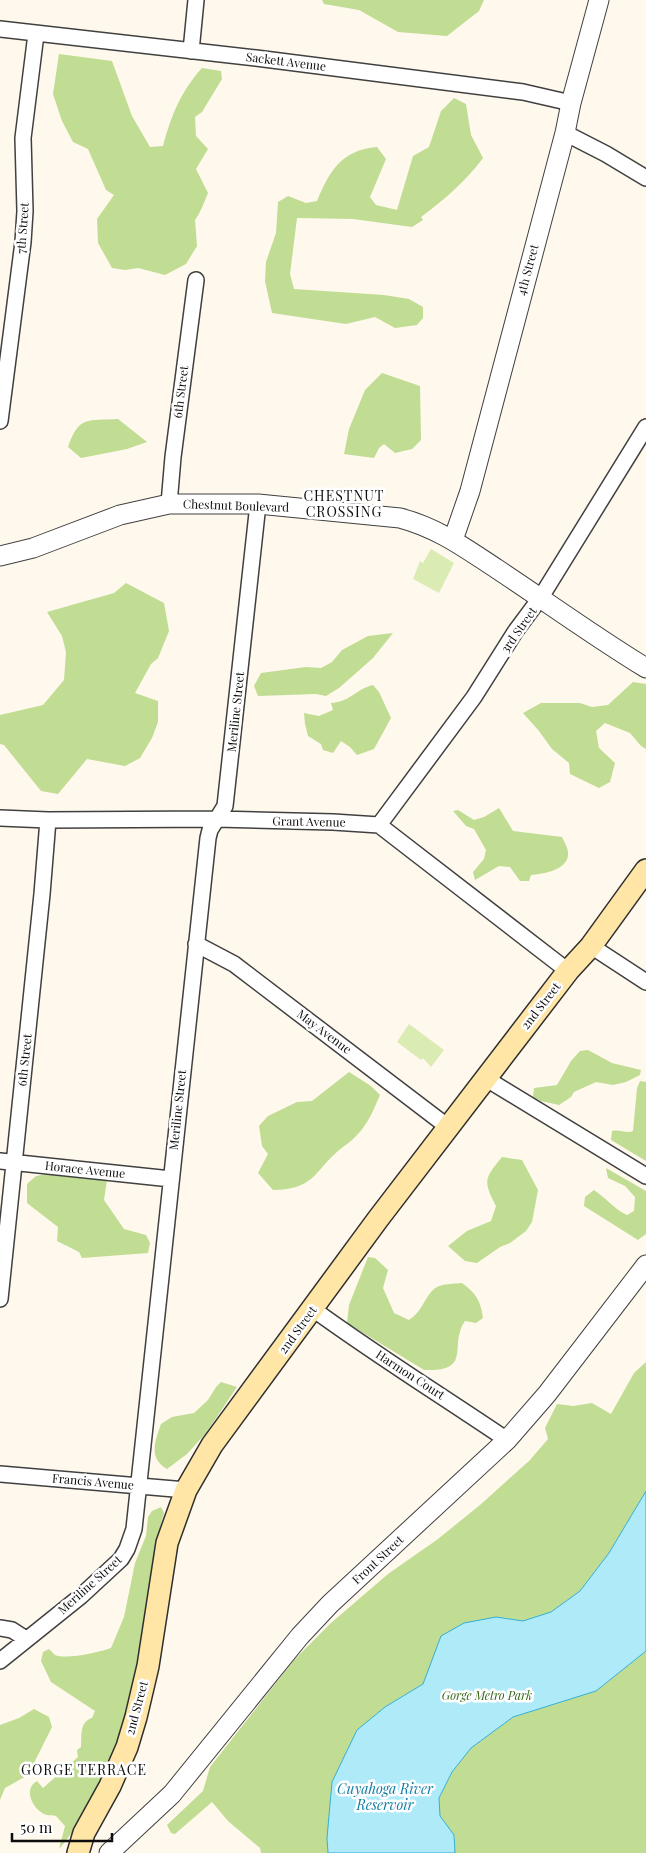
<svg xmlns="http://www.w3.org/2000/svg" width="646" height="1853" font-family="'Playfair Display',serif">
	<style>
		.green { fill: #daebb4 }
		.forest { fill: #c1dc93 }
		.water { fill: #afeaf9; stroke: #33afd3 }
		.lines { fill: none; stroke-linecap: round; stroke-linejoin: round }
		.minor-casing { stroke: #404040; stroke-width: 18 }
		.tertiary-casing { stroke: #404040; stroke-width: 21 }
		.secondary-casing { stroke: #2f2f2f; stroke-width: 24 }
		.minor { stroke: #fff; stroke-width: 15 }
		.tertiary { stroke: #fff; stroke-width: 19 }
		.secondary { stroke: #ffe6a7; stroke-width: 21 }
		.labels { text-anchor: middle; stroke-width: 5; stroke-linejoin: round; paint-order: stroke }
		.street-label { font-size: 12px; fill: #0d0d0d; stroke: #fff }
		.park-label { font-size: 12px; font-style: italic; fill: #38671a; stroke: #fff }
		.neighbourhood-label { font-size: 14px; letter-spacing: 1px; fill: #0d0d0d; stroke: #fff }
		.water-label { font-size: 14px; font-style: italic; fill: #117da3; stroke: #fff }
	</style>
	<rect width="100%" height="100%" fill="#fff8ec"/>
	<!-- green -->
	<path class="green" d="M431 549 454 563 439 593 413 579 420 561 423 563Z
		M409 1024 444 1050 431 1067 423 1058 421 1060 397 1042Z"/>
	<!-- forest -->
	<path class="forest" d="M322 0H484L479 11 447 36 398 32 359 10 324 4Z
		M59 54 112 61 132 116 150 147 163 146C171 116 181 91 202 68L221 71 222 79 202 112 195 117 196 136 208 149 196 169 208 193C204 202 201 212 195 220L197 246 186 264 165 275 138 268 125 270 112 268 98 243 97 219 114 195 106 190 88 149 73 142 62 121 53 94Z
		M454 98 466 104 471 135 483 158C466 181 444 200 421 217L423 220 412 227 353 219 297 218 290 274 294 289 384 295 409 299 423 307V318L417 325 395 328 375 317 346 324 272 313 265 281 266 262 276 233 278 202 288 196 306 203 317 201C329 172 341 150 377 147L386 159 370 197 376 205 397 210 413 156 429 147 441 111Z
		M382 373 420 386 421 440 412 449 395 453 384 444 379 448 374 458 344 454 349 429 365 390Z
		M118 419 147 442 127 449 81 458 68 447C79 415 88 421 118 419Z
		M126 583 164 603 169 631 158 658 151 664 135 693 158 701V722L152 738 140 758 125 766 87 759 58 794 41 791 4 745 0 744V715L43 705 64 680 66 652 62 636 47 612 114 593Z
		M393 633 373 658 339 688 326 696 316 694 258 696 254 686 261 673 306 667 321 668 332 662 342 650 368 636Z
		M633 682 646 684V749L641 746 630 733 605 723 596 731 599 748 615 763 610 782 599 788 570 774 569 763 552 749 539 731 523 713 541 703H580L592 707 608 705Z
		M373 685 379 692 391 718 374 749 357 755 350 747 341 741 333 753 323 750 321 744 308 736 305 724 304 713 319 716 333 710 331 703C350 702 356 689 373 685Z
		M499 808 513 831 562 837C565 843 569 850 568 856 566 870 543 874 531 875L529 881H520L510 867 499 866 475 880 473 872 484 859 486 850 474 829 466 826 453 811 458 810 474 820 484 817Z
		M588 1050 612 1063 641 1070 640 1075 626 1082 613 1085 596 1082 574 1092 571 1097 559 1105 541 1101 533 1097 534 1088 557 1085 571 1061 580 1051Z
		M349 1072 371 1086 380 1095C374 1109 368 1124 357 1135 352 1141 345 1145 339 1150 312 1174 314 1189 273 1190L258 1173 268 1154 262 1146 259 1126 268 1116 297 1102 312 1101Z
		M640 1081 646 1082V1161L611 1140 612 1131C620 1129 626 1134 633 1131L637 1088Z
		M502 1157 522 1160 538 1190 532 1222 526 1231 510 1243 500 1247 477 1263 465 1261 448 1246 467 1231 491 1221 496 1206C483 1181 484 1179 502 1157Z
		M606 1168 646 1191V1234L638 1240 584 1206 585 1197 594 1190C606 1198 614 1209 627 1215L634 1211 635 1197 625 1186 608 1178Z
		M54 1173 85 1179 107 1180 104 1200 124 1229 146 1235 150 1243 148 1253 82 1258 79 1252 57 1241 58 1227 27 1203V1184L36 1176Z
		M368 1257 375 1258 388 1270 383 1288 394 1313 409 1320C422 1312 424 1298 434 1289 441 1283 454 1284 462 1283 475 1292 481 1301 483 1318L476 1323 465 1321C448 1345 474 1372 424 1370L347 1323 349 1305Z
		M646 1362V1491L609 1553 580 1591 551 1612 523 1621 496 1617 423 1684 385 1707 357 1730 332 1782 327 1838 328 1853H261L260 1848 228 1821 212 1802 175 1834 171 1833 167 1825 203 1791 210 1767 294 1660 331 1623 388 1574 438 1539 480 1505 530 1460 548 1439 545 1428 557 1404 573 1406 592 1403 611 1414 634 1373Z
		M221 1382 237 1387 206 1433 187 1454 167 1469C148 1458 155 1441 161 1424L172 1417 194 1413 208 1400 216 1387Z
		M161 1507 164 1513C153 1550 149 1588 144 1625 132 1703 112 1788 59 1849L65 1826 56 1816C53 1815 47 1816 44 1814 32 1808 23 1789 37 1781L43 1788 78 1757 77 1750 81 1747C82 1736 79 1722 92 1718L95 1711 51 1682 41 1661 43 1652 49 1649C50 1650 54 1654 55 1655 66 1660 100 1652 111 1648L124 1617 135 1563 146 1536 148 1517 152 1511Z
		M646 1651V1853H455L454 1835 440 1816 439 1798 452 1772 471 1748 513 1717 596 1691Z
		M34 1709 49 1717 52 1727 28 1775 5 1788 0 1800V1725L19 1718Z"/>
	<!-- water -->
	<path class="water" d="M646 1491V1651L596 1691 513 1717 471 1748 452 1772 439 1798 440 1816 454 1835 455 1853H328L327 1838 332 1782 357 1730 385 1707 423 1684 441 1636 464 1623 496 1617 523 1621 551 1612 580 1591 609 1553Z"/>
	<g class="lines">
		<defs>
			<path id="minor" d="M0 29 256 58 523 92 571 103
				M191 51 196 0
				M565 133 606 154 646 178
				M0 421 23 242 25 211 23 138 36 34
				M169 504 173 457 196 280
				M0 818 48 820 217 819 333 822 379 825 568 971
				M379 825 474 697 515 632 541 597 646 427
				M196 944 234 964 448 1127
				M591 946 646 982
				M485 1078 646 1176
				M0 1161 171 1179
				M0 1299 42 894 48 820
				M313 1309C376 1355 442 1396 507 1440
				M0 1474 186 1490
				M0 1628 12 1630 26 1639
				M0 1661 81 1596 121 1559 127 1549 134 1529 208 838 210 830 225 806 258 504"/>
			<path id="tertiary" d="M453 540 470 491 565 133 571 103 599 0
				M0 556 33 548 120 515 169 504H258L400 518C438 528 465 548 497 569 547 602 595 637 646 668
				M109 1853 172 1794 300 1636 330 1604 507 1440 547 1394 646 1265"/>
			<path id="secondary" d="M78 1853 84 1833 110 1786 127 1747 136 1717 148 1666 167 1543 186 1490 212 1445 378 1219 568 971 591 946 646 870"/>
		</defs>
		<!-- minor casing -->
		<use href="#minor" class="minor-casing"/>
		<!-- tertiary casing -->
		<use href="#tertiary" class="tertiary-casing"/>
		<!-- secondary casing -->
		<use href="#secondary" class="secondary-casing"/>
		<!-- minor -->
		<use href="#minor" class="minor"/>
		<!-- tertiary -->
		<use href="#tertiary" class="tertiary"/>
		<!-- secondary -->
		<use href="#secondary" class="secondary"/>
	</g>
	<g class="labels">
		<!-- street labels -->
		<g class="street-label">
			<text transform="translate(286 62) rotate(7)" y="4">Sackett Avenue</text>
			<text transform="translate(23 228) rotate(-86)" y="4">7th Street</text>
			<text transform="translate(528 270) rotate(-75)" y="4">4th Street</text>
			<text transform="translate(181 392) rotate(-83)" y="4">6th Street</text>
			<text transform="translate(236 506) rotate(2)" y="4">Chestnut Boulevard</text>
			<text transform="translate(519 630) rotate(-55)" y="4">3rd Street</text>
			<text transform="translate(236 712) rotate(-84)" y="4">Meriline Street</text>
			<text transform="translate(309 822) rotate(1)" y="4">Grant Avenue</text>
			<text transform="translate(541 1006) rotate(-52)" y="4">2nd Street</text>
			<text transform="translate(324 1032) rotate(37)" y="4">May Avenue</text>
			<text transform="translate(25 1060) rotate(-84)" y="4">6th Street</text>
			<text transform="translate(178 1110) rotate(-84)" y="4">Meriline Street</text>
			<text transform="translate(85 1170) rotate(6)" y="4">Horace Avenue</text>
			<text transform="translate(298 1330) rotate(-54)" y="4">2nd Street</text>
			<text transform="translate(410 1375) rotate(33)" y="4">Harmon Court</text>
			<text transform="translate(93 1482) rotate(5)" y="4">Francis Avenue</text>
			<text transform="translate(378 1560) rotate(-43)" y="4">Front Street</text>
			<text transform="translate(90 1585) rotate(-42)" y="4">Meriline Street</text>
			<text transform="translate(137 1708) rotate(-75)" y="4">2nd Street</text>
		</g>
		<!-- park labels -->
		<g class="park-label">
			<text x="487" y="1700">Gorge Metro Park</text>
		</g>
		<!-- neighbourhood labels -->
		<g class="neighbourhood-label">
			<text x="344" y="501">CHESTNUT<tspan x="344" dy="16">CROSSING</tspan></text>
			<text x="84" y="1775">GORGE TERRACE</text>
		</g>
		<!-- water labels -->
		<g class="water-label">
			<text x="385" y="1794">Cuyahoga River<tspan x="385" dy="16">Reservoir</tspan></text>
		</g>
	</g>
	<!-- scale -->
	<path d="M12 1833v8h100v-8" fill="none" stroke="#0d0d0d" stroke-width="2.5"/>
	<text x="20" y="1833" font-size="15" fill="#0d0d0d" stroke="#ffffff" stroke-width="4" paint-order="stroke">50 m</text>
</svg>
